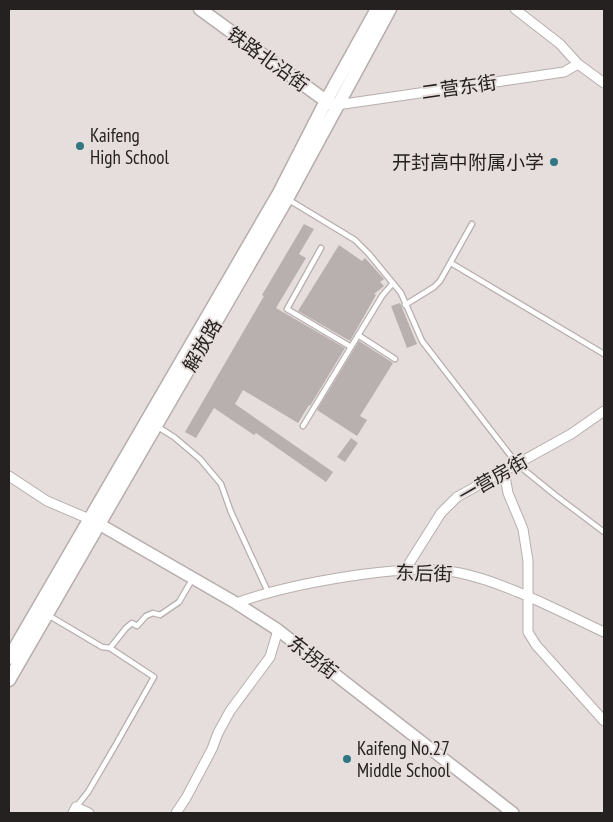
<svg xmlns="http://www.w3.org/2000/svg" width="613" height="822" font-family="'PT Sans Narrow','Noto Sans SC',sans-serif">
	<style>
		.building { fill: #b8b0ae }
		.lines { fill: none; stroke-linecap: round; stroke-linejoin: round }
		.service-casing { stroke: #b6aeac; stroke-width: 7 }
		.minor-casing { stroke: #b6aeac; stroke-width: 11 }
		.tertiary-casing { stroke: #b6aeac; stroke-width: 14 }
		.secondary-casing { stroke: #b6aeac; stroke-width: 15 }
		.service { stroke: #fff; stroke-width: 4.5 }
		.minor { stroke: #fff; stroke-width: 9 }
		.tertiary { stroke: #fff; stroke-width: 11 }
		.secondary { stroke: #fff; stroke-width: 12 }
		.poi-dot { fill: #307683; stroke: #e6dedc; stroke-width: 2 }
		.labels { text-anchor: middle; stroke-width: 4; stroke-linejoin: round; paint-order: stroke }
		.street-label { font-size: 19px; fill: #242120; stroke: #e6dedc }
		.poi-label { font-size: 19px; fill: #242120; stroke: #e6dedc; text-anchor: start }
	</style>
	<rect width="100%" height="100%" fill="#e6dedc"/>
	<!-- building -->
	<path class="building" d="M304 224 314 229 299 254 306 258 276 308 345 348 310 406 309 405 298 423 243 390 235 404 333 472 326 482 256 433 254 435 214 408 196 438 185 432 264 296 262 295Z
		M339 245 362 261 365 258 384 279 380 282 384 286 374 294 376 295 350 341 298 311Z
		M400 303 417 344 407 348 391 306Z
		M359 341 393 363 360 416 367 420 357 436 317 410Z
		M351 438 358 443 345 462 337 457Z"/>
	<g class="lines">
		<defs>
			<path id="service" d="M289 200 355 240 369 254 401 293 422 341 517 464 555 495 604 532
				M321 248 287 309 351 347
				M451 263 604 354
				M405 305 434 287 440 281 472 224
				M358 335 395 359
				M303 426 382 296 393 283
				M158 427 174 437 200 459 221 484 231 512 268 592
				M48 615 102 647 110 648 154 677 115 746 88 792 76 807
				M110 648 126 628 132 623 137 626 146 616 153 613 160 615 179 602 193 578"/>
			<path id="minor" d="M515 9 560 44 578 64 604 83
				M337 105 564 72 578 64
				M504 471 508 493 523 529 528 561V632L536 645 604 721
				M9 476 47 501 94 521
				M405 570 441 513 457 497 571 434 604 411
				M236 603C278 588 321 580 365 574 396 570 429 567 460 573 507 583 561 612 604 632
				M73 813 76 807 89 813
				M176 813 186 798 212 749 218 733 230 711 270 657 278 630"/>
			<path id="tertiary" d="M99 524 236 603 278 630 513 813"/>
			<path id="secondary" d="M200 9 326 101 332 104
				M9 658 279 193 326 101 377 9
				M9 680 287 199 390 9"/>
		</defs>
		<!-- service casing -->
		<use href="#service" class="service-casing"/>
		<!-- minor casing -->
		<use href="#minor" class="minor-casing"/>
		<!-- tertiary casing -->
		<use href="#tertiary" class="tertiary-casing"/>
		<!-- secondary casing -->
		<use href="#secondary" class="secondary-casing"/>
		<!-- service -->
		<use href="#service" class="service"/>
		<!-- minor -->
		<use href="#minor" class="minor"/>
		<!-- tertiary -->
		<use href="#tertiary" class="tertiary"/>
		<!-- secondary -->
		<use href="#secondary" class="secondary"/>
	</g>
	<!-- markers -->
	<g class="poi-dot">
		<circle cx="80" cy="146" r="5"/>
		<circle cx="554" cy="162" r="5"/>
		<circle cx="347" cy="759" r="5"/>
	</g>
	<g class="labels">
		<!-- street labels -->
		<g class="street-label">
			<text transform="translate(268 59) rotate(36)" y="7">铁路北沿街</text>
			<text transform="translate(459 87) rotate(-8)" y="7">二营东街</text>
			<text transform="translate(202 345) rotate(-60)" y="7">解放路</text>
			<text transform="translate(493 478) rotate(-30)" y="7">一营房街</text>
			<text transform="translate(424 573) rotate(2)" y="7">东后街</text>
			<text transform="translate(313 657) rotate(38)" y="7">东拐街</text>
		</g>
		<!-- poi labels -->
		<g class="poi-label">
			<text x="90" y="142">Kaifeng<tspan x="90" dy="22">High School</tspan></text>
			<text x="544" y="169" text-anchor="end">开封高中附属小学</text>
			<text x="357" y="755">Kaifeng No.27<tspan x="357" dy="22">Middle School</tspan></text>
		</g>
	</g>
	<!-- border -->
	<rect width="613" height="822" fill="none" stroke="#242120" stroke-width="20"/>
</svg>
